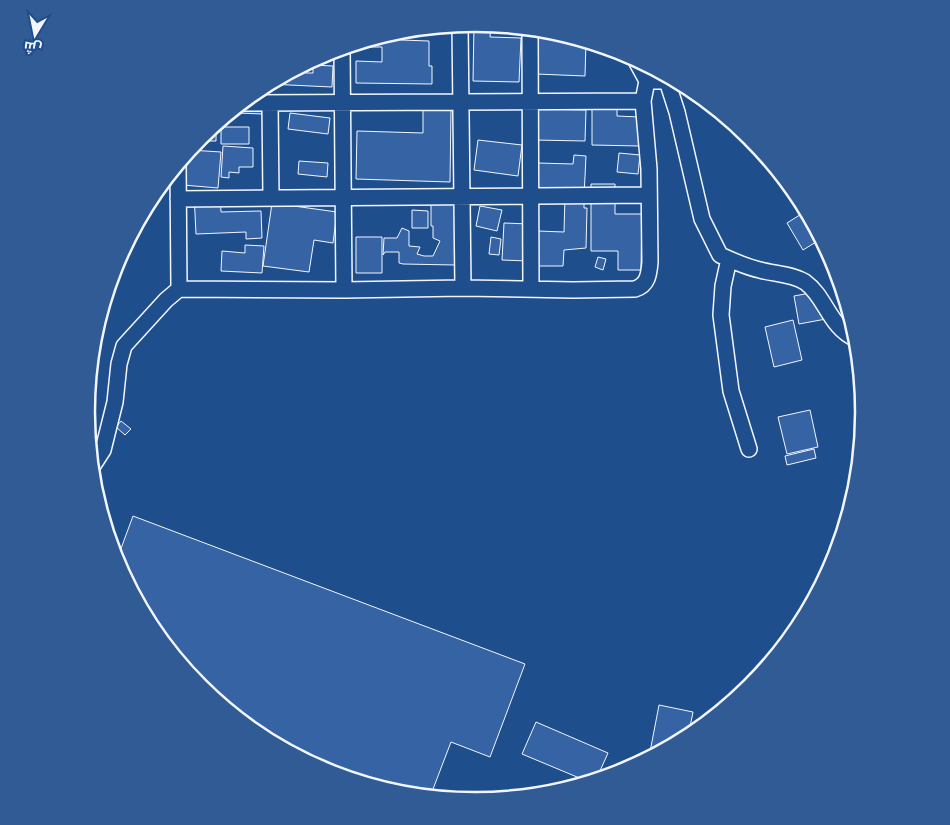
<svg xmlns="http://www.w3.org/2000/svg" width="950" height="825" font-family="Poppins,Cairo,sans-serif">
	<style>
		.building { fill: #3563a3; stroke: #f2f6ff }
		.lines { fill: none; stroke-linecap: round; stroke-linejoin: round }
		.street-casing { stroke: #f2f6ff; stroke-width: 18 }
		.street { stroke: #1f4e8c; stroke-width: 15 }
		.rim { fill: none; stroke: #f2f6ff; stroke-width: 2.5 }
	</style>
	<rect width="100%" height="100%" fill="#1f4e8c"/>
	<!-- building -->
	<path class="building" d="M474 24 491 25 490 37 521 38 519 82 473 81Z
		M538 30 551 31 586 42 585 76 536 74Z
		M401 31V40L429 41V66H432V84L356 83V61L382 62V47H355V45Z
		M306 64V73H313V65L333 66 332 87 268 84Z
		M262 98V114L238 113V107Z
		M592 105H617V116L640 117V146L592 145Z
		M423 108H451L450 182 356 179 357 131 423 133Z
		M534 109 586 110 585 141 534 140Z
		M290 113 330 118 328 134 288 129Z
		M216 124V141H197L200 137Z
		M221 127H249V144H221Z
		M743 133 750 138 755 144 750 147Z
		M478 140 522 145 518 176 474 170Z
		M223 146 253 148V167H239V173L229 172V178L221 177Z
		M190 150 221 152 218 188 183 185 185 156Z
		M619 153 640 155 638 174 617 172Z
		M574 155 586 156 584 197 535 195 538 163 573 164Z
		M299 161 328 163 327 177 298 174Z
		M591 184H615V214H642L641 270H618V251H591Z
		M220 192 221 212 261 211 262 238 246 239V232L196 234 194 193Z
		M431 195H456L455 265 403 264 399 263V252H385L383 255 384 238H397L402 228 409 231V246L420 247 417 254 424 256H433L440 241 433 238V226H431Z
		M565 196 584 197V208H587L586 248 564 250 563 266H538V231L564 232Z
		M272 203 337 212 333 243 314 240 309 272 263 266Z
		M480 206 502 210 497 231 476 226Z
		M412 210 428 211V228H412Z
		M806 211 821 239 803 250 787 223Z
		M504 223 530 224 528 261 502 260Z
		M356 237H382V273H356Z
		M491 237 501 239 499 255 489 254Z
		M245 245 264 246 262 273 221 271 222 251 245 253Z
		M598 257 606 259 603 270 595 267Z
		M821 291 826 319 799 324 794 296Z
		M793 320 802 360 774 367 765 327Z
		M810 410 818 447 787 454 778 417Z
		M121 421 131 429 125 435 116 427Z
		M814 449 816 458 787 465 785 456Z
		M133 516 525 664 490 757 451 742 430 797 399 794 326 772 259 736 200 687 152 628 116 562Z
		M659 705 693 712 688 737 658 754 650 752Z
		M536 722 608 753 596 780 589 782 522 754Z"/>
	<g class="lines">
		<defs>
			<path id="street" d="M460 25 463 288
				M530 29 531 289
				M342 49 344 290
				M635 59 647 81
				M667 81 677 112 702 219 720 255C733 261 746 267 760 270 774 274 792 274 805 282 826 297 829 327 856 339
				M242 103 643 101
				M270 103 271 198
				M178 165 179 289
				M178 199 649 195
				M729 259 723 286 721 315 731 391 749 449
				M92 467 103 450 115 402 119 364 124 346 166 300 179 289 344 290 463 288 573 290 635 289C648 285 649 274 650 262L649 169 643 101 647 81H675"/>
		</defs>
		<!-- street casing -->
		<use href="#street" class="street-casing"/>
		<!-- street -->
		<use href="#street" class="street"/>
	</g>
	<!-- crop -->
	<path d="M0 0H950V825H0ZM95 412a380 380 0 1 1 760 0a380 380 0 1 1-760 0Z" fill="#305b95" fill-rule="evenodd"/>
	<path class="rim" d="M95 412a380 380 0 1 1 760 0a380 380 0 1 1-760 0Z"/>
	<!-- north arrow -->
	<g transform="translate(35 35) rotate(190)" stroke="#1f4e8c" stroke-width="4" paint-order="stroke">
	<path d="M0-4L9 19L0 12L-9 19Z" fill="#f2f6ff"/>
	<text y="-8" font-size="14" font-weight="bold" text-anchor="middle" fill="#f2f6ff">ش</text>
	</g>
</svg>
